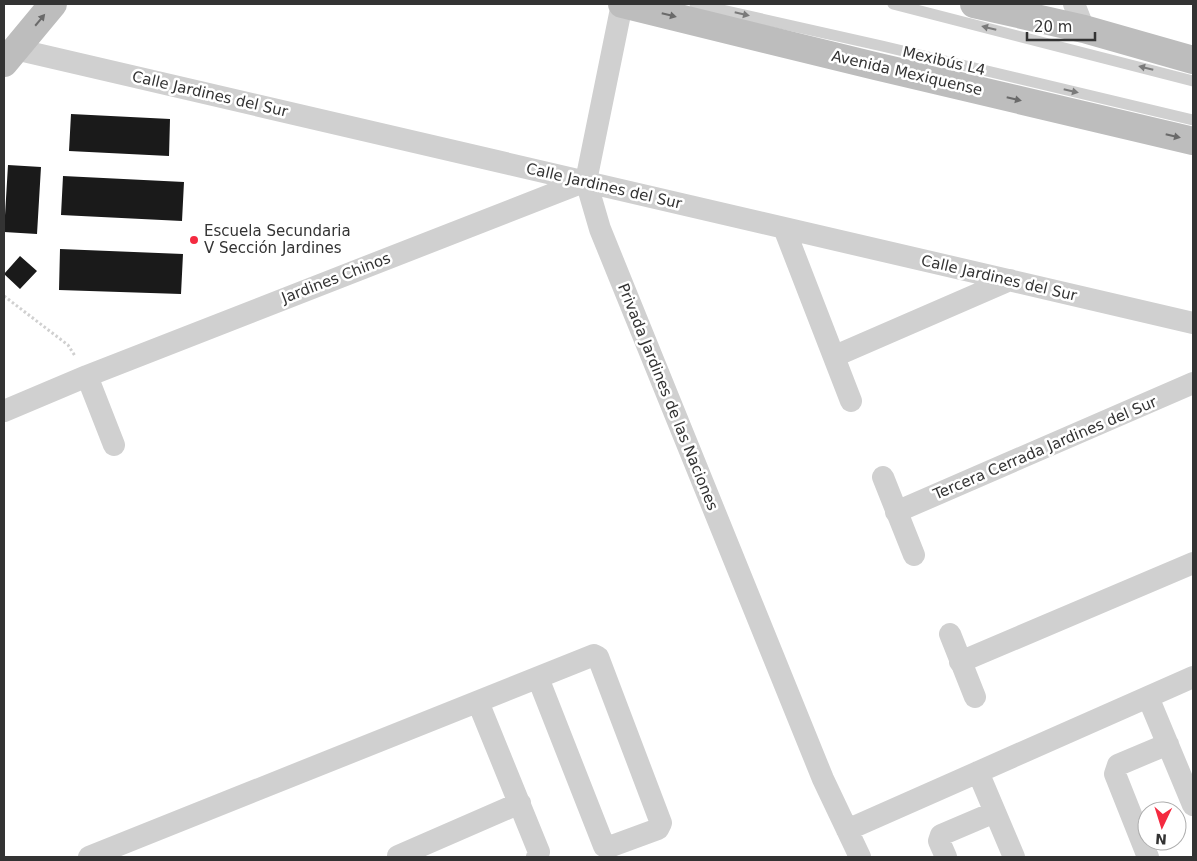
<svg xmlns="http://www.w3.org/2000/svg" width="1197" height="861" font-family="'DejaVu Sans',sans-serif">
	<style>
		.building { fill: #1a1a1a }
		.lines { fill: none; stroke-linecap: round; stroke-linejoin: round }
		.path { stroke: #d0d0d0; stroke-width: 3; stroke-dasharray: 2.5 2.5; stroke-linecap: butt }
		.service { stroke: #d0d0d0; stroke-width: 11 }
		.minor { stroke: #d0d0d0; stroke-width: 22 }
		.secondary { stroke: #bdbdbd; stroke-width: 28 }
		.oneway { fill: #7a7a7a }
		.oneway2 { fill: #6a6a6a }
		.poi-dot { fill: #f42a40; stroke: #fff; stroke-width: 2 }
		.labels { text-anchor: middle; stroke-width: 5; stroke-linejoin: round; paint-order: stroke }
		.street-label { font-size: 15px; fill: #333; stroke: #fff }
		.poi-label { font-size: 15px; fill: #333; stroke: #fff; text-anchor: start }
	</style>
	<rect width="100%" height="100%" fill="#fff"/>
	<!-- building -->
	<path class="building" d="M71 114 170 119 169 156 69 151Z
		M8 165 41 167 37 234 4 232Z
		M63 176 184 182 182 221 61 215Z
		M60 249 183 254 181 294 59 290Z
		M20 256 37 271 20 289 4 274Z"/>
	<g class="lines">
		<!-- path -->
		<path class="path" d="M4 296 68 345 75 356"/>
		<!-- service -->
		<path class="service" d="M695 4 882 46 1193 120
			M893 4 1193 81"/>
		<!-- minor -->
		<path class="minor" d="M622 4 586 181 600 229 823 779 860 857
			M1074 4 1084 29
			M15 49 1193 323
			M784 228 851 401
			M835 356 1010 280
			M87 376 114 445
			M4 411 87 376 586 181
			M883 477 914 555
			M896 512 1193 383
			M950 634 975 697
			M960 662 1193 563
			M1148 697 1193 805
			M478 702 539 852 537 857
			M978 772 1014 857
			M847 830 1193 677
			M89 857 594 655 598 657 661 823 658 829 609 847 604 846 538 678
			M398 857V856L520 803
			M946 857 939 841 941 835 995 812
			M1148 857 1115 774 1118 765 1168 744"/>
		<!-- secondary -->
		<path class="secondary" d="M622 4 875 66 1193 141
			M974 4 1084 29 1193 60
			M4 63 53 4"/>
	</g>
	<!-- one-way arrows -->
	<defs><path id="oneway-solid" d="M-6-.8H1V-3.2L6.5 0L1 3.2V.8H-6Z" transform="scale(1.25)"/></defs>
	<g class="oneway">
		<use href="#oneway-solid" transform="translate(742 14) rotate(13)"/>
		<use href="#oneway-solid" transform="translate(989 28) rotate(-166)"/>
		<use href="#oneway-solid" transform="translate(1146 68) rotate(-166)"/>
		<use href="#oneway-solid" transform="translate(1071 91) rotate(13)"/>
	</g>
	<g class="oneway2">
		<use href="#oneway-solid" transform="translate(669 15) rotate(14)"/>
		<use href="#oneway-solid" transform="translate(40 20) rotate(-50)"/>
		<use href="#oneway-solid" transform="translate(1014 99) rotate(13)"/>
		<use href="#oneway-solid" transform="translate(1173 136) rotate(13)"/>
	</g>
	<!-- markers -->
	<circle class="poi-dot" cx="194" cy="240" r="5"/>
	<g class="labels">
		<!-- street labels -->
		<g class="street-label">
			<text transform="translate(944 61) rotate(13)" y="5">Mexibús L4</text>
			<text transform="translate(907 73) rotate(13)" y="5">Avenida Mexiquense</text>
			<text transform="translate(210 94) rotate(13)" y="5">Calle Jardines del Sur</text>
			<text transform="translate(604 186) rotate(13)" y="5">Calle Jardines del Sur</text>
			<text transform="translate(336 278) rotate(-21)" y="5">Jardines Chinos</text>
			<text transform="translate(999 278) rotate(13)" y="5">Calle Jardines del Sur</text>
			<text transform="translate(668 397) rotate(68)" y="5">Privada Jardines de las Naciones</text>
			<text transform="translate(1045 448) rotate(-23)" y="5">Tercera Cerrada Jardines del Sur</text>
		</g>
		<!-- poi labels -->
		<g class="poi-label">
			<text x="204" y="236">Escuela Secundaria<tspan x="204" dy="17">V Sección Jardines</tspan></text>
		</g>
	</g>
	<!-- border -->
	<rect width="1197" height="861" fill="none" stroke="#333333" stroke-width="10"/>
	<!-- north arrow -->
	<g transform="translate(1162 826) rotate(184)"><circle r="24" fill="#ffffff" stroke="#adadad"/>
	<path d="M0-4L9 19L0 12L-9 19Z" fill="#f42a40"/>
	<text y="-8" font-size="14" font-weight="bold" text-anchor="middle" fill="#333333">N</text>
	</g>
	<!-- scale -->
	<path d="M1027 32v8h68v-8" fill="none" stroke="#333333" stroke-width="2.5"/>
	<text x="1034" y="32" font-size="15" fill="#333333" stroke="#ffffff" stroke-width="4" paint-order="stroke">20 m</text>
</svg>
